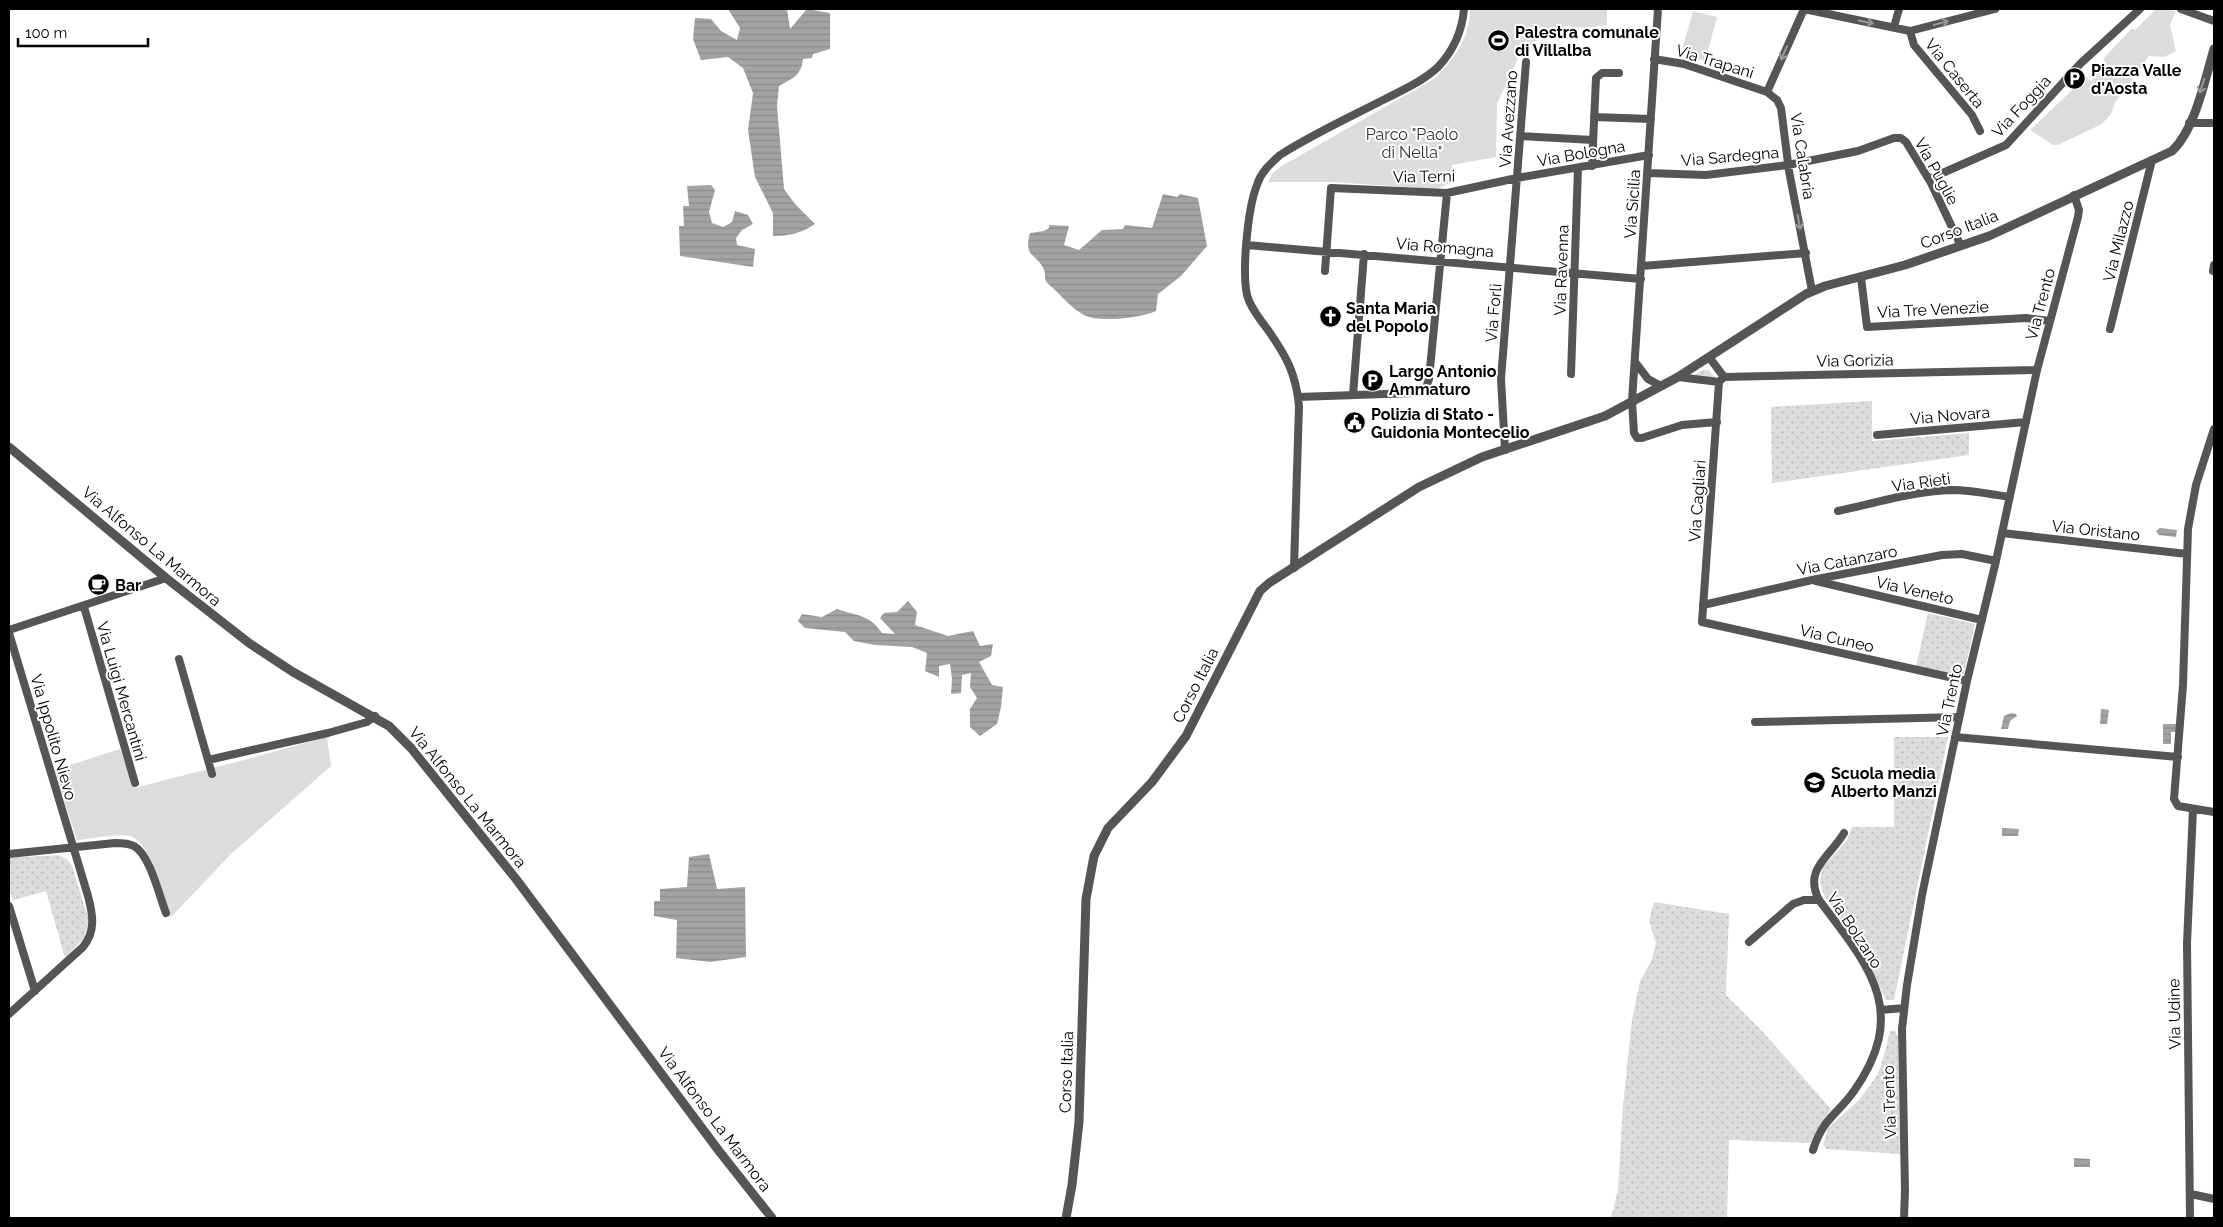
<svg xmlns="http://www.w3.org/2000/svg" width="2223" height="1227" font-family="Raleway,sans-serif">
	<style>
		.grass { fill: url(#grass-dots) }
		.park { fill: #dcdcdc }
		.water { fill: url(#water-rules) }
		.lines { fill: none; stroke-linecap: round; stroke-linejoin: round }
		.minor { stroke: #555; stroke-width: 8 }
		.tertiary { stroke: #555; stroke-width: 9 }
		.oneway { stroke: #999 }
		.labels { text-anchor: middle; stroke-width: 4; stroke-linejoin: round; paint-order: stroke }
		.poi-label { font-size: 16px; font-weight: bold; fill: #000; stroke: #fff; text-anchor: start }
		.street-label { font-size: 16px; fill: #000; stroke: #fff }
		.park-label { font-size: 16px; fill: #333; stroke: #fff }
	</style>
	<defs>
		<pattern id="grass-dots" width="8" height="8" patternUnits="userSpaceOnUse" patternTransform="scale(1.25)"><rect width="8" height="8" fill="#dcdcdc"/><path d="M2 2h.1M6 6h.1" fill="none" stroke="#bbb" stroke-width="1.8" stroke-linecap="round"/></pattern>
		<pattern id="water-rules" width="6" height="5" patternUnits="userSpaceOnUse" patternTransform="scale(1.25)"><rect width="6" height="5" fill="#a3a3a3"/><path d="M0 2.5h6" fill="none" stroke="#8b8b8b"/></pattern>
	</defs>
	<rect width="100%" height="100%" fill="#fff"/>
	<!-- grass -->
	<path class="grass" d="M1703 370H1709L1715 378 1691 377Z
		M1872 401V441L1969 433V455L1772 483 1771 407Z
		M1928 613 1975 624 1963 677 1916 667Z
		M1894 737H1948L1894 1000H1886L1864 952 1828 902 1822 891 1820 879 1823 867 1847 840 1852 827H1894Z
		M58 855 67 859 72 866 89 921 84 938 65 958 46 891 13 900 9 888V858Z
		M1654 902 1729 914 1726 995 1763 1032 1831 1109 1810 1143 1729 1140 1727 1218H1611L1618 1190 1623 1105 1632 1020 1640 981 1651 962 1656 943 1649 921Z
		M1890 1031H1895L1898 1036 1900 1154 1827 1149 1823 1145 1828 1128 1859 1100 1876 1077 1881 1066Z"/>
	<!-- park -->
	<path class="park" d="M1470 9H1607V25L1585 28 1566 26 1543 36 1521 52 1497 104 1496 157 1452 165 1450 183 1437 189 1332 182H1268L1272 174 1280 167 1434 79C1453 61 1471 36 1470 9Z
		M2156 9 2176 11 2170 25 2176 51 2164 57 2149 56 2115 103 2111 114 2102 124 2058 145H2053L2030 130 2086 77 2091 81 2106 63 2103 59 2132 28 2135 30Z
		M1693 11 1717 17 1705 61 1681 54Z
		M327 737 331 766 231 854 171 917C164 898 151 842 130 836 117 833 91 839 77 840L54 770 120 749 134 788 248 759Z"/>
	<!-- water -->
	<path class="water" d="M728 9H787L790 29 807 9 830 13V49L813 54 812 58 803 59C801 76 793 78 779 86L777 106 784 189 795 204 815 224C802 233 789 236 773 236V213L755 177 748 130 753 93 743 68 728 57 701 60 693 39 695 18 711 19 721 31 737 40 740 28Z
		M711 185 715 190 709 212 712 223 723 227 732 222 735 211 748 215 753 224 742 230 736 238 737 245 755 249 753 267 680 256 679 226H684L683 206H689L687 186Z
		M1163 194 1177 197 1180 194 1198 198 1207 246 1181 276 1158 294 1156 311C1140 318 1099 323 1084 315 1073 309 1065 300 1057 292 1054 288 1048 285 1046 281 1044 278 1046 273 1044 270 1037 253 1023 258 1030 233L1044 231 1049 228V225L1069 226 1064 245 1079 250 1102 230 1123 229 1125 225 1152 228Z
		M2160 528 2177 530 2176 537 2159 535 2156 531Z
		M908 601 917 612 915 625 948 636 973 631 980 646 993 644 991 656 979 662 992 685 1003 687 1001 707 997 724 980 736 970 727V709L977 698 970 687 971 673 962 675 961 693 951 694 952 679 950 664 939 666V677L925 671 927 653 912 647 875 645 854 641 845 632 805 628 798 621 802 614 822 617 837 609C857 616 869 614 882 633L895 634 880 618 884 613 897 612Z
		M2101 709 2109 710 2107 724H2100Z
		M2011 713 2016 714 2017 716 2010 721 2008 729H2001L2004 716Z
		M2163 724H2176V732H2171V744H2163Z
		M2002 828 2019 829 2018 836H2002Z
		M709 854 717 889 745 887 746 957 710 962 676 958 677 920 654 916V901H660V889L687 887 689 857Z
		M2074 1158 2090 1159V1167H2074Z"/>
	<g class="lines">
		<!-- minor -->
		<path class="minor" d="M1658 9 1632 401 1634 433 1637 438H1642L1682 425 1717 422
			M1804 9 1767 92 1777 100 1781 108 1789 171 1812 291
			M1804 9 1910 31 1995 9
			M2181 9 2214 21
			M1894 27 1899 9
			M1910 31 1914 45 1972 115 1980 131
			M1654 59 1684 64 1767 92
			M1594 117 1651 119
			M2189 123H2214
			M1521 136 1593 140
			M1592 166 1596 78 1602 73H1619
			M1648 173 1706 175 1788 165 1858 151 1894 138H1901L1906 142 1931 183 1961 246
			M1929 179 2006 145 2080 64 2140 9
			M1247 245 1641 279
			M1642 266 1806 253
			M1325 271 1331 188 1447 193 1517 178 1649 155
			M2213 271 2214 265
			M1861 277 1867 327 2026 318 2050 321
			M2110 329 2152 160
			M1709 357 1724 377
			M1635 362 1648 379 1661 386
			M1571 374 1578 168
			M1678 377 1719 382 1724 377 2037 370
			M1719 382 1702 622 1967 681
			M1353 395 1364 254
			M1298 397 1414 393 1426 388 1429 379 1447 193
			M2214 429 2196 485 2188 529 2183 685 2174 799 2178 806 2214 812
			M1877 435 2026 422
			M1505 450 1501 379 1526 62
			M1838 511C1875 503 1914 491 1952 490 1971 490 1990 494 2009 497
			M2002 533 2187 554
			M1294 568 1299 406C1296 373 1286 356 1268 330 1261 321 1254 312 1249 301 1240 280 1248 207 1257 185 1261 172 1270 164 1280 155 1313 134 1350 117 1385 99 1403 90 1423 81 1438 67 1454 50 1462 32 1464 9
			M1816 581 1982 620
			M1703 605 1812 580 1942 555 1962 554 1996 561
			M84 607 135 783
			M9 630 166 578
			M9 633 88 896C93 915 96 931 83 947L9 1014
			M179 659 212 774
			M1755 722 1959 717
			M1955 737 2178 757
			M208 760 328 733 367 722 375 716
			M9 854 115 843C121 843 128 843 134 846 150 855 159 895 166 913
			M9 906 35 991
			M1749 942 1793 904 1804 900H1819
			M1881 1010 1904 1008
			M1813 1150C1823 1118 1837 1115 1854 1091 1910 1011 1869 966 1819 900 1803 869 1830 857 1844 833
			M2191 1194 2214 1199
			M1904 1218 1905 1191 1902 1029 1907 985 1922 895 1967 681 1996 561 2037 370 2078 217 2079 210 2074 195
			M2190 1218 2187 943 2193 809"/>
		<!-- tertiary -->
		<path class="tertiary" d="M9 447 166 578 249 643 293 672 389 726 411 748 516 879 719 1151 772 1218
			M1066 1218 1072 1185 1079 1122 1086 899 1094 856 1108 828 1152 782 1186 736 1260 591 1269 583 1419 487 1482 457 1605 416 1678 377 1806 294 1825 286 1905 265 1989 236 2172 151C2195 130 2205 79 2214 49"/>
	</g>
	<!-- one-way arrows -->
	<defs><path id="oneway-shaft" d="M-6 0H5M1.5-3L5.5 0L1.5 3" fill="none" stroke-width="1.6" stroke-linecap="round" stroke-linejoin="round" transform="scale(1.25)"/></defs>
	<g class="oneway">
		<use href="#oneway-shaft" transform="translate(1866 22) rotate(12)"/>
		<use href="#oneway-shaft" transform="translate(1941 23) rotate(-15)"/>
		<use href="#oneway-shaft" transform="translate(1784 53) rotate(114)"/>
		<use href="#oneway-shaft" transform="translate(2202 86) rotate(108)"/>
		<use href="#oneway-shaft" transform="translate(1799 222) rotate(79)"/>
	</g>
	<!-- icons -->
	<defs>
		<symbol id="stadium-disc" viewBox="-11 -11 22 22"><circle r="9.5" fill="#000" stroke="#fff"/><path d="M0-5a6.5 5 0 1 0 0 10a6.5 5 0 1 0 0-10ZM-3.5-1.8h7v3.6h-7Z" fill="#fff"/></symbol>
		<symbol id="parking-disc" viewBox="-11 -11 22 22"><circle r="9.5" fill="#000" stroke="#fff"/><path d="M-3.5-5.5H1a3.5 3.5 0 0 1 0 7H-1V5.5H-3.5ZM-1-3.4V-.6H.8a1.4 1.4 0 0 0 0-2.8Z" fill="#fff"/></symbol>
		<symbol id="church-disc" viewBox="-11 -11 22 22"><circle r="9.5" fill="#000" stroke="#fff"/><path d="M-1.2-6h2.4v3.5h3.3v2.4h-3.3V6h-2.4V-.1h-3.3v-2.4h3.3Z" fill="#fff"/></symbol>
		<symbol id="civic-disc" viewBox="-11 -11 22 22"><circle r="9.5" fill="#000" stroke="#fff"/><path d="M-.6-6.5H3V-4.5H.6V-3L4-1V1h2V6H-6V1h2V-1L-.6-3ZM-1.2 2.5V6h2.4V2.5Z" fill="#fff"/></symbol>
		<symbol id="cafe-disc" viewBox="-11 -11 22 22"><circle r="9.5" fill="#000" stroke="#fff"/><path d="M-5.5-4.5H6V0H3Q3 3.5 0 3.5H-2.5Q-5.5 3.5-5.5 0ZM3-3.2v2h1.7v-2ZM-6 4.5H4V6H-6Z" fill="#fff"/></symbol>
		<symbol id="school-disc" viewBox="-11 -11 22 22"><circle r="9.5" fill="#000" stroke="#fff"/><path d="M0-5L7-2L0 1L-7-2ZM-4 1L0 2.5L4 1V4Q0 6-4 4Z" fill="#fff"/></symbol>
	</defs>
	<g fill-rule="evenodd">
		<use href="#stadium-disc" x="1486" y="28" width="25" height="25"/>
		<use href="#parking-disc" x="2062" y="66" width="25" height="25"/>
		<use href="#church-disc" x="1318" y="304" width="25" height="25"/>
		<use href="#parking-disc" x="1360" y="368" width="25" height="25"/>
		<use href="#civic-disc" x="1342" y="410" width="25" height="25"/>
		<use href="#cafe-disc" x="86" y="572" width="25" height="25"/>
		<use href="#school-disc" x="1802" y="770" width="25" height="25"/>
	</g>
	<g class="labels">
		<!-- poi labels -->
		<g class="poi-label">
			<text x="1515" y="38">Palestra comunale<tspan x="1515" dy="18">di Villalba</tspan></text>
			<text x="2091" y="76">Piazza Valle<tspan x="2091" dy="18">d'Aosta</tspan></text>
			<text x="1346" y="314">Santa Maria<tspan x="1346" dy="18">del Popolo</tspan></text>
			<text x="1389" y="377">Largo Antonio<tspan x="1389" dy="18">Ammaturo</tspan></text>
			<text x="1371" y="420">Polizia di Stato -<tspan x="1371" dy="18">Guidonia Montecelio</tspan></text>
			<text x="115" y="591">Bar</text>
			<text x="1831" y="779">Scuola media<tspan x="1831" dy="18">Alberto Manzi</tspan></text>
		</g>
		<!-- street labels -->
		<g class="street-label">
			<text transform="translate(1715 61) rotate(17)" y="6">Via Trapani</text>
			<text transform="translate(1955 73) rotate(51)" y="6">Via Caserta</text>
			<text transform="translate(2021 106) rotate(-47)" y="6">Via Foggia</text>
			<text transform="translate(1508 119) rotate(-86)" y="6">Via Avezzano</text>
			<text transform="translate(1581 153) rotate(-10)" y="6">Via Bologna</text>
			<text transform="translate(1730 156) rotate(-5)" y="6">Via Sardegna</text>
			<text transform="translate(1803 156) rotate(81)" y="6">Via Calabria</text>
			<text transform="translate(1937 171) rotate(61)" y="6">Via Puglie</text>
			<text transform="translate(1424 176) rotate(-1)" y="6">Via Terni</text>
			<text transform="translate(1632 204) rotate(-86)" y="6">Via Sicilia</text>
			<text transform="translate(1959 229) rotate(-21)" y="6">Corso Italia</text>
			<text transform="translate(2118 241) rotate(-76)" y="6">Via Milazzo</text>
			<text transform="translate(1445 247) rotate(5)" y="6">Via Romagna</text>
			<text transform="translate(1561 270) rotate(-88)" y="6">Via Ravenna</text>
			<text transform="translate(2040 304) rotate(-75)" y="6">Via Trento</text>
			<text transform="translate(1933 309) rotate(-3)" y="6">Via Tre Venezie</text>
			<text transform="translate(1493 313) rotate(-85)" y="6">Via Forlì</text>
			<text transform="translate(1855 360) rotate(-1)" y="6">Via Gorizia</text>
			<text transform="translate(1950 415) rotate(-5)" y="6">Via Novara</text>
			<text transform="translate(1921 482) rotate(-8)" y="6">Via Rieti</text>
			<text transform="translate(1697 501) rotate(-86)" y="6">Via Cagliari</text>
			<text transform="translate(2096 530) rotate(6)" y="6">Via Oristano</text>
			<text transform="translate(152 546) rotate(40)" y="6">Via Alfonso La Marmora</text>
			<text transform="translate(1847 560) rotate(-11)" y="6">Via Catanzaro</text>
			<text transform="translate(1915 590) rotate(13)" y="6">Via Veneto</text>
			<text transform="translate(1837 638) rotate(13)" y="6">Via Cuneo</text>
			<text transform="translate(1195 685) rotate(-63)" y="6">Corso Italia</text>
			<text transform="translate(122 691) rotate(74)" y="6">Via Luigi Mercantini</text>
			<text transform="translate(1949 700) rotate(-78)" y="6">Via Trento</text>
			<text transform="translate(54 737) rotate(74)" y="6">Via Ippolito Nievo</text>
			<text transform="translate(468 797) rotate(51)" y="6">Via Alfonso La Marmora</text>
			<text transform="translate(1855 930) rotate(57)" y="6">Via Bolzano</text>
			<text transform="translate(2174 1014) rotate(-91)" y="6">Via Udine</text>
			<text transform="translate(1066 1072) rotate(-88)" y="6">Corso Italia</text>
			<text transform="translate(1889 1102) rotate(-92)" y="6">Via Trento</text>
			<text transform="translate(715 1119) rotate(53)" y="6">Via Alfonso La Marmora</text>
		</g>
		<!-- park labels -->
		<g class="park-label">
			<text x="1412" y="140">Parco "Paolo<tspan x="1412" dy="18">di Nella"</tspan></text>
		</g>
	</g>
	<!-- border -->
	<rect width="2223" height="1227" fill="none" stroke="#000000" stroke-width="20"/>
	<!-- scale -->
	<path d="M18 38v8h130v-8" fill="none" stroke="#000000" stroke-width="2.5"/>
	<text x="25" y="38" font-size="15" fill="#000000" stroke="#ffffff" stroke-width="4" paint-order="stroke">100 m</text>
</svg>
